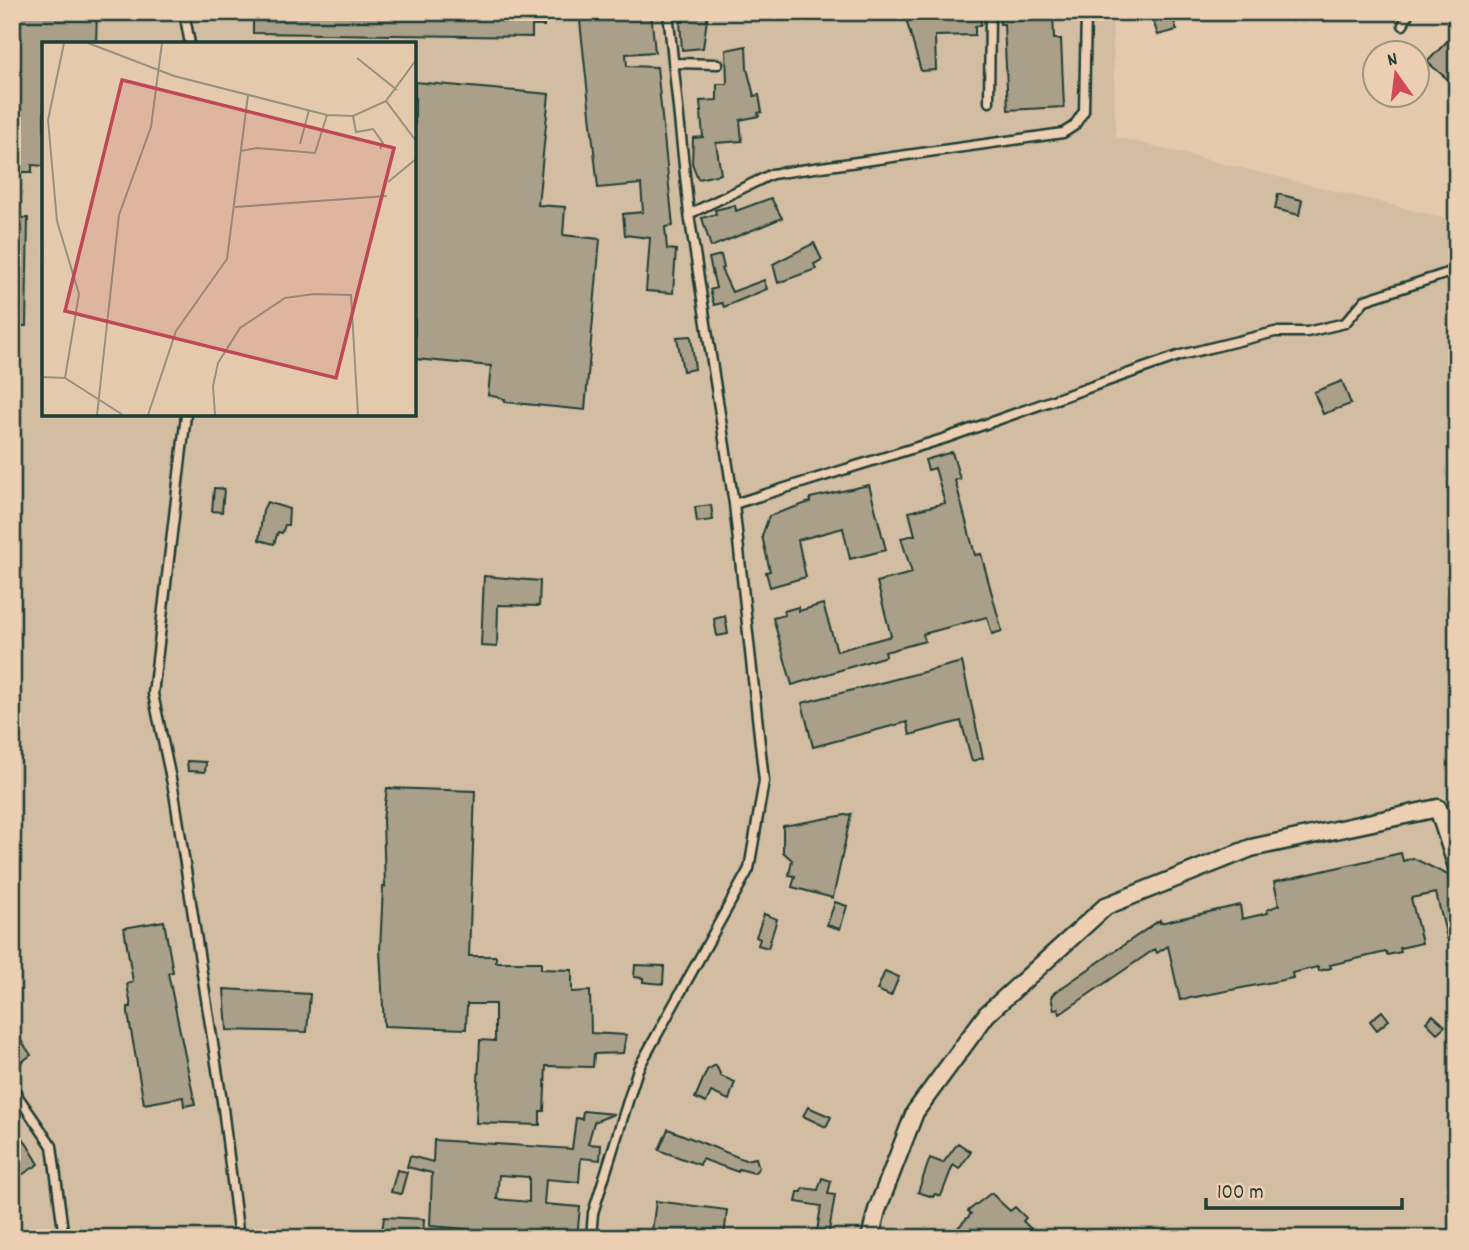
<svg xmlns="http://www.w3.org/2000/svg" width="1469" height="1250" font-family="Dekko,sans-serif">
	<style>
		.built { fill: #d3bda2; fill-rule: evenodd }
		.building { fill: #aaa08a; stroke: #1f3d34; stroke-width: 2; fill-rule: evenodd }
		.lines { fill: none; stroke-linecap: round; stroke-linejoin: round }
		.lane-casing { stroke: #1f3d34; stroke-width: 13 }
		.street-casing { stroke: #1f3d34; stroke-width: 21 }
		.lane { stroke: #eccfb2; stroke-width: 8 }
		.street { stroke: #eccfb2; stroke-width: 16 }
		.inset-road { fill: none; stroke: #95917d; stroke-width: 2 }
		.view { fill: #bf4857; fill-opacity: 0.15; stroke: #bf4857; stroke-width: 3.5 }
		.inset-edge { fill: none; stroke: #1f3d34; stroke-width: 3.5 }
	</style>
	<rect width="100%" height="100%" fill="#e4c9ad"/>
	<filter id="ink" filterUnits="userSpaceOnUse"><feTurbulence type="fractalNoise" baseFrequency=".0143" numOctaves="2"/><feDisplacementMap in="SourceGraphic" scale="14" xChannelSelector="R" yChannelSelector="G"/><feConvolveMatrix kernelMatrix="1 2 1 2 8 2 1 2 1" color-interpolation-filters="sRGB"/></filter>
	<g filter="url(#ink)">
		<!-- built -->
		<path class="built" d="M12 12H1112L1116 137 1457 221V1238H12ZM44 44H415V415H44Z"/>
		<!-- building -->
		<path class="building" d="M12 12H97L96 44H44V166L32 165V172H12Z
			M253 12H544V26H532V37L253 33Z
			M579 12H651L655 52 626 54 627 66 657 67 673 226 665 227 667 249 676 250 673 293 646 291 650 238 625 235 623 214 643 212 641 184 598 188Z
			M689 12H708L703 48 682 50 680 22H683V17H689Z
			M904 12H980L981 25 975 26V35L935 36 936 70 921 71Z
			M1000 12H1053L1054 39H1061L1064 107 1008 110 1004 24H1000Z
			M1160 12H1171L1177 30 1158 35 1151 15Z
			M1457 31V87L1427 62Z
			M746 46 747 68 754 96 759 95 762 112 758 113 759 116 740 120 742 141 716 143 721 174 698 179 692 163 693 138 703 137 700 101 717 100V84H727L726 50Z
			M415 82 549 94 538 205 565 207 563 235 600 239 585 410 505 402V399L488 395 491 366 415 359Z
			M1278 194 1302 200 1299 215 1275 209Z
			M771 198 782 218 711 247 702 218 716 214 715 210 735 205 736 211Z
			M12 218H28L26 326H12Z
			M814 243 822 260 814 264 816 269 778 283 773 264Z
			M721 255 724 268 721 269 732 292 764 280 767 289 724 307 722 303 714 305 710 290 716 288 709 258Z
			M691 336 695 369 683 371 677 337Z
			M1342 381 1351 404 1323 414 1314 392Z
			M952 452 960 479 955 480 975 555 981 554 1002 631 992 634 987 617 923 634 925 641 885 652 886 656 792 685 773 618 785 615 784 611 798 607 799 611 823 604 837 651 891 636 877 582 912 573 901 538 915 535 909 512 945 503 935 468 928 470 925 460Z
			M869 485 886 550 850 559 843 528 798 540 806 577 770 587 766 572 770 571 762 536 769 516 810 502V498Z
			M214 488 224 489 222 512 212 511Z
			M267 502 289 509 288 525H285L282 533 278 532 274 544 259 540 263 510Z
			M711 505 713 520 697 522 695 507Z
			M484 576 540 581 539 606 498 605 497 647 481 646Z
			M725 616 728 634 717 636 714 619Z
			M962 662 983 758 972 761 961 721 910 735 907 722 813 747 802 703Z
			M187 761 206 762 205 772 188 771Z
			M387 788 475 791 469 956H496V962H541V969L572 970V992L590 991 591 1033 626 1035 623 1053 594 1054 593 1067 546 1066 544 1111H540V1125L476 1123 480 1040 495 1041V1004H467L466 1029 384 1026 380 950 383 887H385L383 820Z
			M851 814 833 898 792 887 795 876 789 875 792 860 783 852V826Z
			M1401 853 1403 861 1413 858 1448 875 1457 910V935L1447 938 1436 893 1411 898 1422 943 1400 948 1401 952 1387 955 1386 952 1330 965 1331 968 1319 971 1318 967 1292 973 1293 978 1180 1000 1168 946 1157 953 1155 949 1060 1014 1058 1008 1054 1010 1051 997 1054 993 1160 920V923L1240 905 1242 919 1268 913 1267 910 1279 905 1274 882Z
			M835 902 847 906 840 929 827 925Z
			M764 914 777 919 768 948 758 945 760 939 756 937Z
			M164 921 173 972 168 973 195 1104 184 1106 183 1097 144 1104 128 1014V1007H131L127 984 133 982 124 928Z
			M635 965 664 966 663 984 643 982V978L634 977Z
			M885 971 899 977 891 996 877 990Z
			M224 989 310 994 307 1032 227 1030Z
			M1382 1011 1389 1020 1377 1030 1370 1021Z
			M1433 1015 1445 1026 1437 1033 1426 1022Z
			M20 1039 31 1055 12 1069V1045Z
			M716 1065 721 1076 735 1082 729 1100 711 1092 706 1103 695 1098 707 1070Z
			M808 1107 831 1117 826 1127 803 1116Z
			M583 1111 614 1114 594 1122 588 1144 601 1145 600 1160 581 1158 579 1182 546 1179 544 1204 580 1207 577 1238 507 1232V1238H478L479 1230 430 1226 432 1173 407 1167 410 1156 433 1162 434 1140 572 1149 576 1118 582 1119ZM499 1175 529 1177V1202L497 1199Z
			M12 1120 39 1164 20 1176 12 1165 15 1160 12 1155Z
			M668 1129 745 1160 756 1158 759 1168 754 1173 739 1169 738 1172 702 1159 700 1165 664 1152 659 1150Z
			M958 1143 971 1152 959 1169 953 1165 941 1196 935 1194 933 1197 918 1192 930 1158 943 1163Z
			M397 1170 407 1172 401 1194 391 1192Z
			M822 1178 831 1181 828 1194 835 1195 828 1238H816L821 1206 796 1202 798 1192H802L803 1188 818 1190Z
			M991 1193 1010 1211 1015 1207 1026 1218 1023 1221 1040 1238H948L971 1214 968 1211Z
			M656 1201 727 1210 724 1238H651Z
			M384 1217 424 1219 423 1238H381Z"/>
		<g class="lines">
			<defs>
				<path id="lane" d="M184 12 190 44
					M1403 25 1409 12
					M674 63 718 64
					M989 102 990 12
					M689 214 772 174 1063 133 1074 126 1084 111 1086 12
					M186 415 153 694 174 793 223 1108 239 1238
					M734 504 946 438 1181 355 1275 332H1307L1345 323 1365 300 1457 270
					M12 1088 52 1146 64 1238
					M591 1238 593 1213 638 1069 749 869 764 781 734 504 689 214 668 12"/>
				<path id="street" d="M870 1238 877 1210 915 1112 987 1014 1106 906 1251 848 1438 808 1457 867"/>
			</defs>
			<!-- lane casing -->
			<use href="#lane" class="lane-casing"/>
			<!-- street casing -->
			<use href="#street" class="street-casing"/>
			<!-- lane -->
			<use href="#lane" class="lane"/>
			<!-- street -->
			<use href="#street" class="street"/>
		</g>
	</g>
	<!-- overview -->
	<g transform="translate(42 42)">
		<rect width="374" height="374" fill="#e4c9ad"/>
		<path class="inset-road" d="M22 1 6 78 15 179 37 252 23 336M46 1 132 34 285 73 311 74 344 59 374 99M315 16 355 48M344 59 374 18M311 74 314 90 331 87 341 101 338 107M258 102 267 68M198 109 215 106 273 111 285 73M346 140 374 117M193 165 345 154M0 335 23 336 81 373M55 373 77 173 109 85 120 1M106 373 134 289 185 217 206 53M173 373 171 344 176 321 198 286 243 256 272 252 309 253 316 373"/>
		<path class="view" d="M80 38 352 106 294 336 23 269Z"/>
		<rect width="374" height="374" class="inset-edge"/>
	</g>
	<!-- margin -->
	<rect width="1469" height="1250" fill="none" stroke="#eccfb2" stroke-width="42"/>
	<rect x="21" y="21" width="1427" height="1208" fill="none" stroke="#1f3d34" stroke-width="2.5" filter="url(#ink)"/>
	<!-- north arrow -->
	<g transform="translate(1396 74) rotate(346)"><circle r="33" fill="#eccfb2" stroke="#9a9580" stroke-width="2"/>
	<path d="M0-5L12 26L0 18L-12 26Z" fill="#d1495b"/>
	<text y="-10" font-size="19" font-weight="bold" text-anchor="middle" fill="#1f3d34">N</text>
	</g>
	<!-- scale -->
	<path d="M1206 1198v10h196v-10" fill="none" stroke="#1f3d34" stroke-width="3.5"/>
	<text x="1217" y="1198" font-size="21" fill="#1f3d34" stroke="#eccfb2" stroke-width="5" paint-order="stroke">100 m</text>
</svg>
